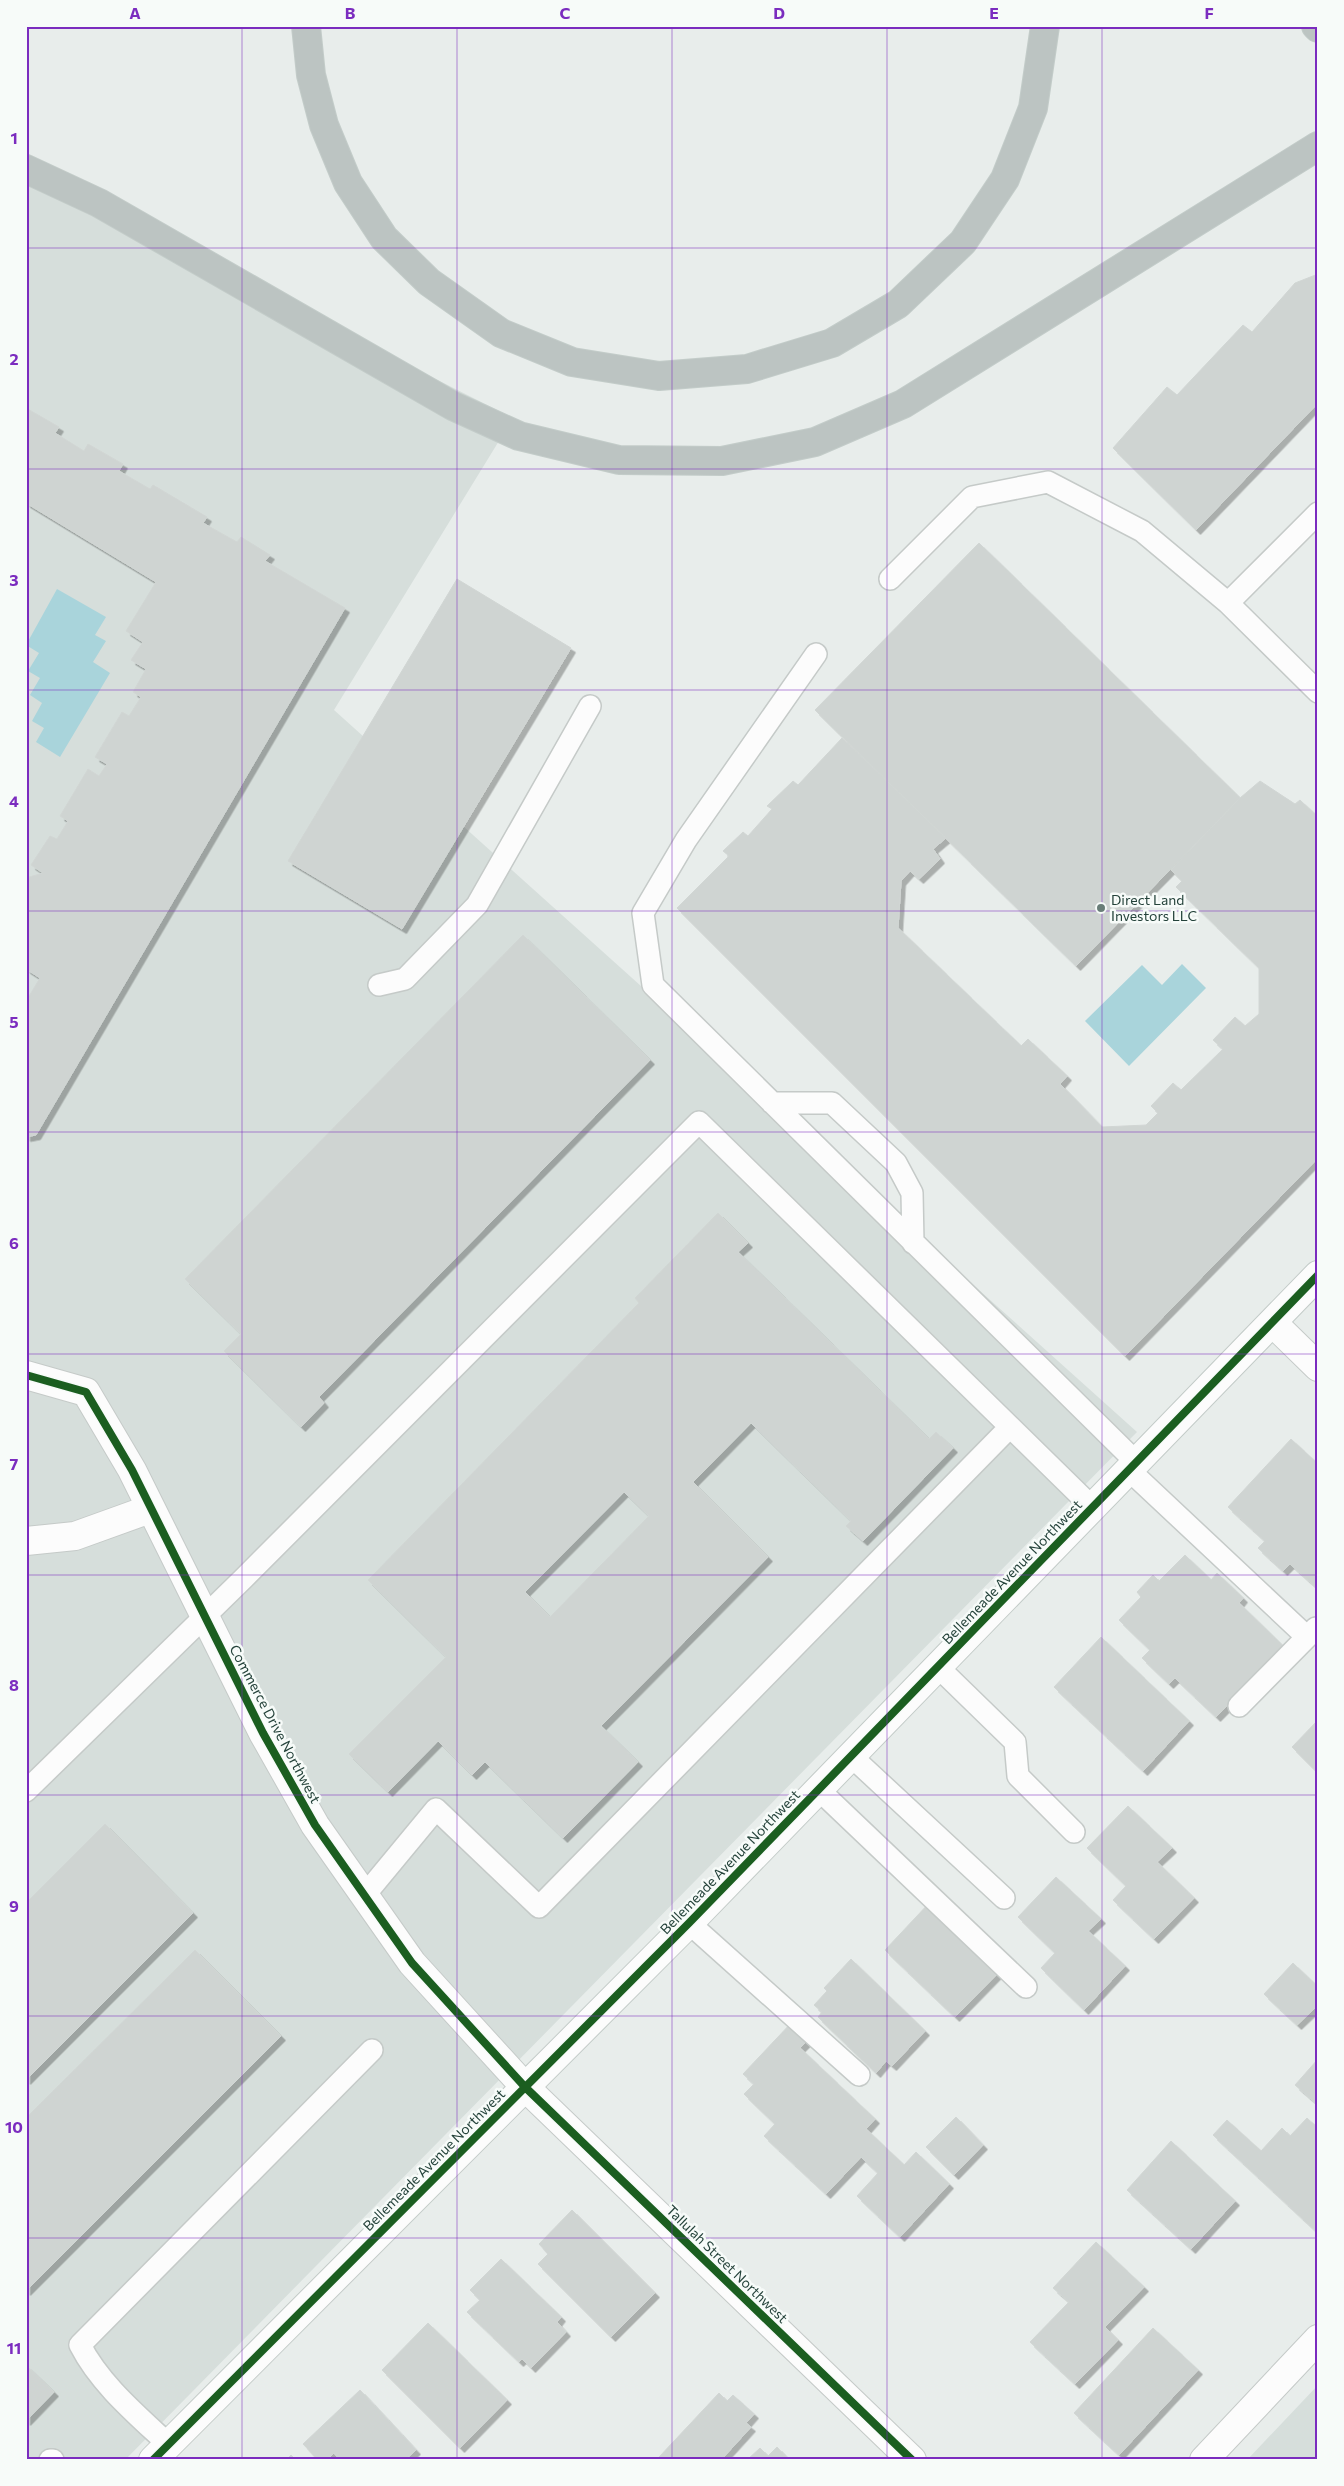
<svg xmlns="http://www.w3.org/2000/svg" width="1344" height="2486" font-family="Commissioner,sans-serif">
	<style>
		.built { fill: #d6dedb }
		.water { fill: #a9d4db }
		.building { fill: #cfd4d2; stroke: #d1d6d4; fill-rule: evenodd; filter: url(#shadow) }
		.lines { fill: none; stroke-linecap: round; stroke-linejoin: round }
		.lane-casing { stroke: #c5cac8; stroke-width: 24 }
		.street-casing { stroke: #c5cac8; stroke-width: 30 }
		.secondary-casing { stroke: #c3cbc8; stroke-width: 30 }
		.highway-casing { stroke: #c3ccc9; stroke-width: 30 }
		.lane { stroke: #fcfcfc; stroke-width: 21 }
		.street { stroke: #fcfcfc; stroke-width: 28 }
		.secondary { stroke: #fcfcfc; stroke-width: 28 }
		.highway { stroke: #bcc4c2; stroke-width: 28 }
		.cycleway-casing { stroke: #f7fbf9; stroke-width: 11 }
		.cycleway { stroke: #1b5e20; stroke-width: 8 }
		.grid { fill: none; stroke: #7b2cbf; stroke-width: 1; stroke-opacity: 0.55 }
		.poi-dot { fill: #697e78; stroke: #f7fbf9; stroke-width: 2 }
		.labels { text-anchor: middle; stroke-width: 5; stroke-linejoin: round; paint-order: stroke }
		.poi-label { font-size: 14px; fill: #24423a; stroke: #f7fbf9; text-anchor: start }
		.street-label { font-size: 14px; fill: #24423a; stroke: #f7fbf9 }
		.neatline { fill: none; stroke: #7b2cbf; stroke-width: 2 }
		.grid-label { font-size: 16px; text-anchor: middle; font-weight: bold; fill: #7b2cbf }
	</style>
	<defs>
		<filter id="shadow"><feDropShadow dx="4.5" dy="4.5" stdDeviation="0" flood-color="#0004"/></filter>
	</defs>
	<rect width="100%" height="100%" fill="#e8edeb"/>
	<!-- built -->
	<path class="built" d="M26 172 513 418 334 710 1137 1432 125 2460H26Z
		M1318 2385V2460H1247Z"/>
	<!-- water -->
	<path class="water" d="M57 589 106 617 95 635 106 641 93 662 110 673 60 757 36 742 44 728 32 721 42 703 30 695 40 678 28 671 39 653 26 645Z
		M1182 964 1206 988 1129 1066 1085 1021 1142 965 1162 985Z"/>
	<!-- building -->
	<path class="building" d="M1318 274V403L1196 530 1113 448 1167 387 1177 395 1243 325 1252 332 1295 283Z
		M26 408 59 427 55 433 84 451 88 444 123 464 119 471 150 489 153 485 207 517 203 523 237 542 241 537 270 555 265 561 345 608 36 1135 26 1137V1001L40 978 26 969V878L43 873 31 865 50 836 57 839 68 821 60 816 88 769 99 776 107 764 95 757 122 712 129 716 141 697 133 692 146 669 131 660 143 642 126 631 156 582 26 503Z
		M979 543 1240 798 1076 966 815 710Z
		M457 579 571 648 402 929 288 861Z
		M842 738 946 838 933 849 940 859 919 879 910 871 901 881 898 928 1021 1046 1028 1039 1067 1076 1060 1084 1102 1127 1146 1125 1158 1113 1151 1106 1173 1083 1181 1090 1223 1049 1213 1040 1235 1017 1245 1026 1259 1014V968L1176 887 1182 881 1171 870 1240 798 1260 781 1295 804 1300 800 1318 817V1158L1125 1356 677 908 729 856 723 851 743 832 748 836 772 809 767 806 793 781 798 785Z
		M523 935 650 1060 319 1397 324 1403 301 1427 224 1351 241 1334 185 1279Z
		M718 1213 748 1243 738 1252 929 1439 936 1432 953 1448 863 1541 846 1526 851 1521 751 1423 693 1482 768 1557 601 1726 638 1762 563 1838 485 1762 472 1775 438 1741 388 1792 349 1754 446 1657 368 1580 639 1303 635 1298ZM624 1492 649 1516 550 1617 525 1592Z
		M1291 1439 1318 1464V1589L1290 1564 1283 1571 1258 1548 1265 1541 1228 1507Z
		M1185 1555 1211 1580 1217 1573 1243 1598 1239 1603 1284 1647 1216 1717 1175 1678 1169 1684 1142 1658 1150 1650 1119 1620 1141 1597 1137 1592 1153 1575 1159 1581Z
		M1101 1637 1189 1721 1143 1771 1054 1687Z
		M1318 1720V1773L1292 1747Z
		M1128 1806 1172 1848 1157 1862 1194 1898 1154 1939 1113 1900 1126 1886 1087 1848Z
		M105 1824 193 1913 26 2080V1903Z
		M1056 1877 1101 1919 1088 1931 1125 1966 1084 2010 1041 1968 1055 1953 1018 1917Z
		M931 1901 1002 1969 955 2017 885 1950Z
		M195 1950 281 2036 26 2291V2118Z
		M851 1959 925 2031 892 2066 886 2061 876 2073 818 2017 822 2012 814 2005 827 1991 824 1988Z
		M1293 1963 1318 1987V2005L1297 2025 1264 1994Z
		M793 2021 810 2038 800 2048 875 2119 866 2129 904 2165 916 2152 949 2184 900 2237 857 2196 878 2173 861 2157 826 2194 764 2136 775 2124 744 2094 754 2084 743 2074Z
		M1318 2059V2105L1295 2085Z
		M956 2117 983 2145 954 2175 926 2147Z
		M1307 2118 1318 2128V2233L1213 2135 1227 2120 1261 2151 1282 2128 1290 2136Z
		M1171 2141 1235 2201 1191 2249 1127 2190Z
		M572 2210 655 2293 611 2337 538 2264 548 2254 539 2244Z
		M1096 2242 1144 2287 1105 2327 1118 2340 1075 2384 1030 2342 1069 2302 1053 2288Z
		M501 2259 561 2317 557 2322 566 2332 531 2368 522 2359 519 2362 467 2312 480 2300 470 2290Z
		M428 2323 507 2400 460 2448 382 2370Z
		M1153 2328 1198 2370 1119 2455 1074 2413Z
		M26 2365 54 2392 26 2421Z
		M360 2390 416 2450 405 2460H340L334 2453 327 2460H318L303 2444Z
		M719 2393 727 2401 733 2395 754 2414 746 2423 751 2427 721 2460H662L659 2457Z
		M777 2447 789 2460H747L760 2448 768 2456Z
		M291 2455 296 2460H286Z"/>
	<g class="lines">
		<defs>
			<path id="lane" d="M890 579 972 497 1048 482 1142 531 1228 603 1318 692
				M1228 603 1318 513
				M816 654 686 840 643 913 653 985 1136 1462
				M379 985 405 979 477 905 590 706
				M772 1103H832L896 1163 912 1193 913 1243
				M1129 1470 1307 1637
				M938 1667 1015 1742 1018 1776 1074 1832
				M1239 1706 1316 1628
				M851 1756 1004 1898
				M818 1789 1026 1987
				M26 1791 244 1578 699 1122 1092 1507
				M364 1896 436 1809 539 1907 1010 1427
				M689 1923 859 2075
				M168 2444C136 2414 100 2384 80 2345L372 2050
				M50 2460H53"/>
			<path id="street" d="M1273 1323 1318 1367
				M26 1375 86 1392 132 1470 263 1733 315 1825 412 1963 525 2087 912 2460
				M26 1541 75 1536 150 1509
				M1204 2460 1318 2339"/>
			<path id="secondary" d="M153 2460 689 1923 1318 1275"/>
			<path id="highway" d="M306 26 311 75 324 125 348 183 384 238 429 282 501 333 572 362 659 376 747 369 832 343 898 304 963 242 1005 179 1033 108 1045 26
				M1316 26 1318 28
				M26 169 99 203 453 406 519 436 619 460 722 461 815 442 903 404 1318 146"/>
		</defs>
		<!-- lane casing -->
		<use href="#lane" class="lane-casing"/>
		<!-- street casing -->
		<use href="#street" class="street-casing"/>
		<!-- secondary casing -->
		<use href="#secondary" class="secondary-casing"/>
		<!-- highway casing -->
		<use href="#highway" class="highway-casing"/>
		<!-- lane -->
		<use href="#lane" class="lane"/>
		<!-- street -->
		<use href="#street" class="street"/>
		<!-- secondary -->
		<use href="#secondary" class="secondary"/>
		<!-- highway -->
		<use href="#highway" class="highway"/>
		<defs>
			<path id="cycleway" d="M26 1375 86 1392 132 1470 263 1733 315 1825 412 1963 525 2087 912 2460
				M153 2460 689 1923 1318 1275"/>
		</defs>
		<!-- cycleway casing -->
		<use href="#cycleway" class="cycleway-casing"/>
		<!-- cycleway -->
		<use href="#cycleway" class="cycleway"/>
	</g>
	<!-- grid -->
	<path class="grid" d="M242 26V2460M457 26V2460M672 26V2460M887 26V2460M1102 26V2460M26 248H1318M26 469H1318M26 690H1318M26 911H1318M26 1132H1318M26 1354H1318M26 1575H1318M26 1795H1318M26 2016H1318M26 2238H1318"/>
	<!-- markers -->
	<circle class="poi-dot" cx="1101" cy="908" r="5"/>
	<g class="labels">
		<!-- poi labels -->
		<g class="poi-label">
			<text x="1111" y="905">Direct Land<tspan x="1111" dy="16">Investors LLC</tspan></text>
		</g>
		<!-- street labels -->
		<g class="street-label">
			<text transform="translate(1012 1572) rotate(-46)" y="5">Bellemeade Avenue Northwest</text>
			<text transform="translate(275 1724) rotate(62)" y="5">Commerce Drive Northwest</text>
			<text transform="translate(730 1862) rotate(-46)" y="5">Bellemeade Avenue Northwest</text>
			<text transform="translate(434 2160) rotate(-45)" y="5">Bellemeade Avenue Northwest</text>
			<text transform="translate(727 2264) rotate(44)" y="5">Tallulah Street Northwest</text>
		</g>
	</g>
	<!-- border -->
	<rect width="1344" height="2486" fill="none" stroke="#f7fbf9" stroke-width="55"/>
	<rect x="28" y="28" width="1288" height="2430" class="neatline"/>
	<g class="grid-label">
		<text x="135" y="19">A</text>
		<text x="350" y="19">B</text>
		<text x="565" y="19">C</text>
		<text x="779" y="19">D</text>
		<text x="994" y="19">E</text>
		<text x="1209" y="19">F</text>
		<text x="14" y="144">1</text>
		<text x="14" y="365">2</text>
		<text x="14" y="586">3</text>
		<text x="14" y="807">4</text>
		<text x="14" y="1028">5</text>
		<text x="14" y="1249">6</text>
		<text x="14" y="1470">7</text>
		<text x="14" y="1691">8</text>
		<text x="14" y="1912">9</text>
		<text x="14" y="2133">10</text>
		<text x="14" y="2354">11</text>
	</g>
</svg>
